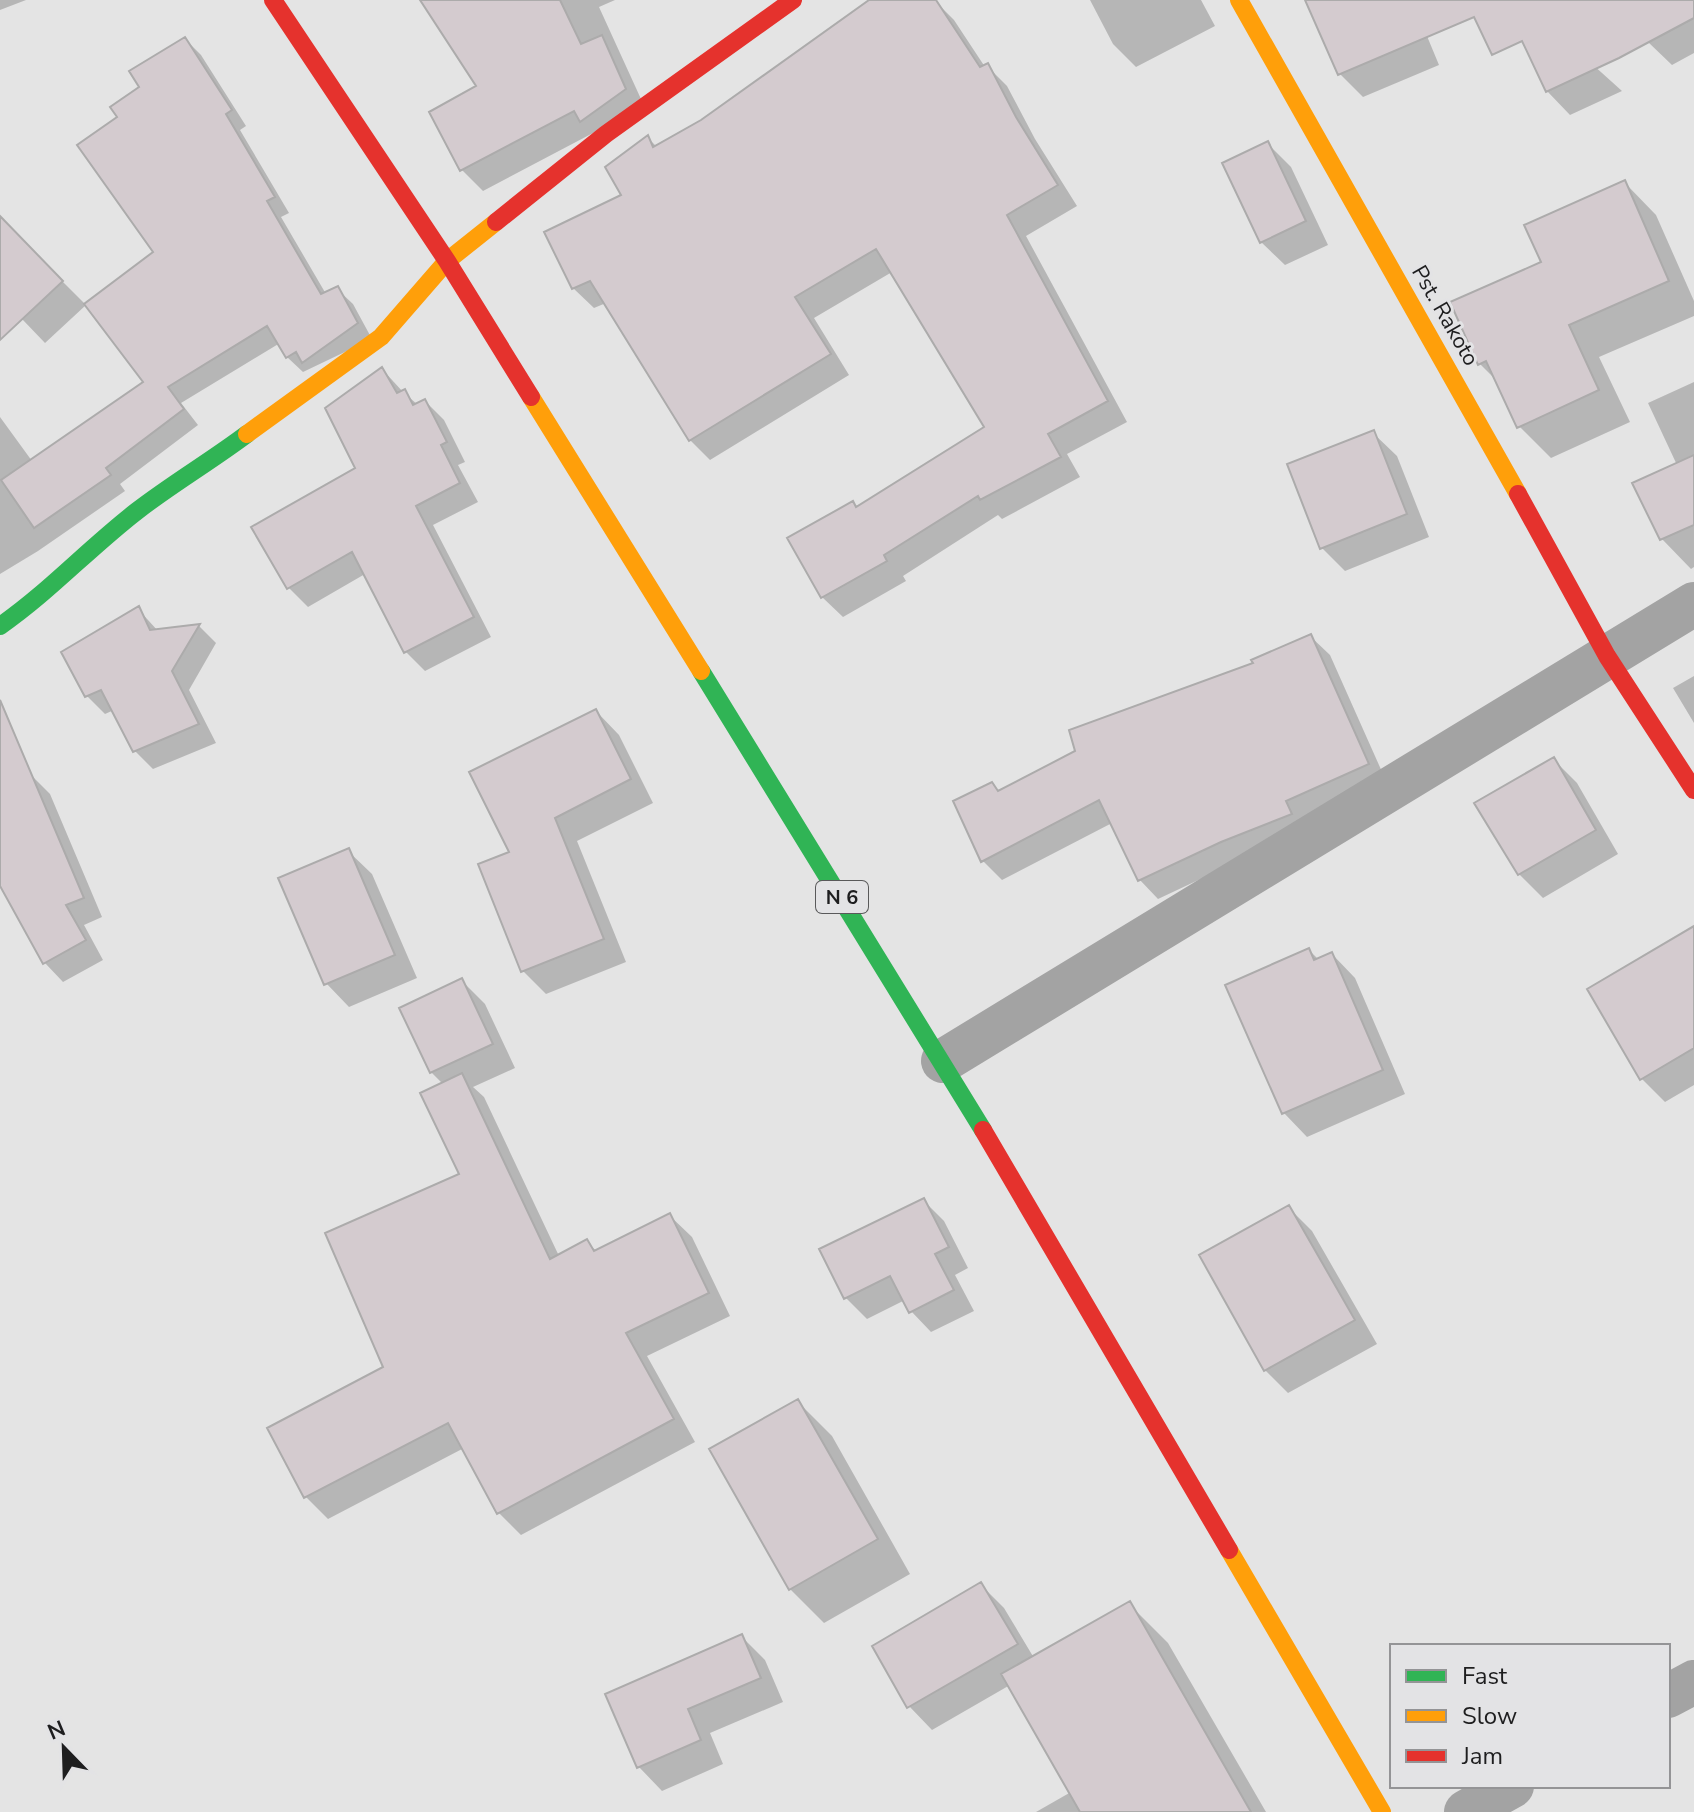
<svg xmlns="http://www.w3.org/2000/svg" width="1694" height="1812" font-family="'Nunito Sans',sans-serif">
	<style>
		.shadow { fill: #0003 }
		.building { fill: #d4cbcf; stroke: #acabab; stroke-width: 2 }
		.lines { fill: none; stroke-linecap: round; stroke-linejoin: round }
		.street { stroke: #a3a3a3; stroke-width: 44 }
		.fast { stroke: #30b455; stroke-width: 18 }
		.slow { stroke: #ff9f0a; stroke-width: 18 }
		.jam { stroke: #e5322d; stroke-width: 18 }
		.labels { text-anchor: middle; stroke-width: 6; stroke-linejoin: round; paint-order: stroke }
		.shield { fill: #e3e3e5; stroke: #59595a; stroke-width: 2 }
		.shield-label { font-size: 20px; font-weight: bold; fill: #1e1e1f }
		.street-label { font-size: 22px; fill: #1e1e1f; stroke: #e3e3e5 }
	</style>
	<rect width="100%" height="100%" fill="#e4e4e4"/>
	<!-- shadow -->
	<path class="shadow" d="M0 0H26L0 10Z
		M423 0H615L599 7 646 110 593 133 483 191 462 170 479 87Z
		M872 0H934L954 20 985 67 987 66 1007 86 1035 139 1077 206 1026 236 1127 422 1067 454 1080 477 1002 519 998 515 903 576 906 581 843 617 822 597 853 503 858 509 986 427 892 272 814 318 849 375 710 460 690 440 606 303 594 308 573 288 624 195 648 138 657 147 702 122Z
		M1090 0H1201L1215 26 1136 67 1113 44Z
		M1307 0H1412L1439 65 1363 97 1340 74Z
		M1505 0H1521L1622 91 1570 115 1547 91Z
		M1622 0H1694V53L1672 65 1648 42Z
		M185 39 201 55 246 126 240 130 289 213 281 217 326 294 337 289 353 304 372 339 303 372 287 357 280 343 181 403 198 425 120 484 125 491 38 551 0 574V417L32 461 145 383 156 253 120 118 142 88Z
		M1268 144 1291 167 1328 245 1285 265 1261 242Z
		M1625 183 1656 215 1694 301V316L1599 357 1630 422 1551 458 1519 426 1499 383 1479 363 1543 264Z
		M0 219 86 305 45 343 0 296Z
		M382 369 403 392 418 405 425 401 444 420 465 462 458 465 478 502 433 525 491 637 425 671 406 652 365 574 308 607 289 588 358 468Z
		M1694 382V567L1691 569 1662 539 1677 465 1648 403Z
		M1373 433 1397 456 1429 537 1345 571 1322 548Z
		M138 609 158 631 199 626 216 643 189 690 216 743 153 769 135 751 114 710 105 714 87 696Z
		M1310 636 1330 655 1387 783 1241 860 1158 899 1139 879 1112 823 1002 880 983 861 992 784 1000 792Z
		M1694 676V723L1673 688Z
		M596 711 619 735 653 803 577 841 626 962 546 994 523 971 512 853Z
		M1553 759 1577 783 1618 854 1543 898 1519 874Z
		M0 767 31 775 50 794 102 917 84 925 103 960 63 982 45 963 0 882Z
		M348 851 372 874 417 978 349 1007 326 983Z
		M1694 928V1085L1665 1102 1642 1079Z
		M1309 950 1319 960 1332 954 1355 978 1405 1094 1307 1137 1284 1113 1228 986Z
		M461 980 485 1004 515 1068 473 1087 484 1097 559 1256 587 1242 597 1252 669 1215 692 1237 730 1316 647 1356 695 1442 521 1535 499 1513 464 1448 328 1519 306 1497 386 1368 462 1175 443 1084 431 1072Z
		M923 1200 944 1221 968 1268 955 1275 974 1311 931 1332 911 1311 905 1300 867 1319 846 1298Z
		M1289 1208 1312 1231 1377 1344 1288 1393 1265 1370Z
		M798 1402 832 1436 910 1574 824 1623 790 1589Z
		M981 1585 1004 1608 1034 1658 1129 1604 1168 1643 1266 1812H1036L1071 1792 1010 1685 932 1730 909 1706Z
		M742 1637 765 1660 783 1702 710 1733 723 1764 662 1791 639 1767Z"/>
	<!-- building -->
	<path class="building" d="M420 0H560L581 44 602 35 626 89 580 122 574 111 460 171 429 112 476 86Z
		M869 0H936L980 67 988 63 1016 117 1058 185 1007 215 1108 401 1048 434 1061 457 980 500 978 496 884 555 887 561 821 598 787 538 853 501 856 507 984 427 876 249 795 297 831 354 689 441 590 281 572 289 544 232 621 195 605 167 648 135 653 147 701 120Z
		M1305 0H1694V18L1619 58 1546 92 1522 41 1492 55 1474 17 1338 75Z
		M185 37 232 110 226 114 275 197 267 201 321 294 338 286 358 323 302 363 296 352 286 358 267 326 168 387 184 409 106 468 111 475 34 528 1 480 143 382 84 304 153 252 77 145 117 117 110 107 139 87 129 71Z
		M1268 141 1306 221 1260 243 1222 163Z
		M1625 180 1669 281 1569 325 1599 390 1517 428 1486 361 1478 365 1450 302 1541 262 1524 225Z
		M0 216 63 281 0 340Z
		M382 367 397 393 405 389 413 405 425 399 447 442 441 445 460 483 416 506 474 617 404 653 352 552 287 589 251 527 355 468 325 408Z
		M1374 430 1407 514 1320 549 1287 464Z
		M1694 455V525L1660 540 1632 483Z
		M139 606 150 630 200 624 172 671 199 724 133 752 101 690 85 697 61 652Z
		M1311 634 1369 764 1286 801 1292 814 1221 842 1138 881 1099 800 981 862 953 801 992 782 998 791 1075 751 1069 730 1253 663 1251 660Z
		M0 700 84 898 66 905 86 940 43 964 0 886Z
		M596 709 631 779 555 818 604 939 521 972 478 864 509 852 469 772Z
		M1554 757 1596 830 1518 875 1474 803Z
		M349 848 395 955 324 985 278 878Z
		M1694 926V1048L1640 1080 1587 989Z
		M1309 948 1314 960 1332 952 1383 1070 1282 1114 1225 985Z
		M462 978 493 1044 430 1073 399 1008Z
		M462 1073 550 1259 587 1239 594 1251 670 1213 709 1293 626 1333 674 1419 497 1514 448 1423 304 1498 267 1428 383 1367 325 1233 459 1174 420 1093Z
		M924 1198 949 1247 935 1254 954 1290 909 1313 890 1276 844 1299 819 1249Z
		M1289 1205 1355 1320 1264 1371 1199 1255Z
		M798 1399 878 1539 789 1590 709 1449Z
		M981 1582 1018 1644 907 1708 872 1646Z
		M1130 1601 1251 1812H1080L1001 1674Z
		M742 1634 761 1678 688 1709 701 1740 637 1768 605 1694Z"/>
	<g class="lines">
		<!-- street -->
		<path class="street" d="M943 1061 1694 604
			M1668 1696 1694 1682
			M1466 1812 1512 1786"/>
		<!-- fast -->
		<path class="fast" d="M0 626C49 592 89 548 137 511 172 484 211 461 247 434
			M701 671 983 1130"/>
		<!-- slow -->
		<path class="slow" d="M1239 0 1518 494
			M531 397 701 671
			M247 434 381 337 447 261 496 222
			M1229 1550 1382 1812"/>
		<!-- jam -->
		<path class="jam" d="M273 0 447 261 531 397
			M496 222 606 134 793 0
			M1518 494 1607 656 1694 790
			M983 1130 1229 1550"/>
	</g>
	<g class="labels">
		<!-- shield labels -->
		<rect class="shield" x="816" y="881" width="52" height="32" rx="6"/>
		<g class="shield-label">
			<text x="842" y="904">N 6</text>
		</g>
		<!-- street labels -->
		<g class="street-label">
			<text transform="translate(1446 315) rotate(60)" y="8">Pst. Rakoto</text>
		</g>
	</g>
	<!-- legend -->
	<rect x="1390" y="1644" width="280" height="144" fill="#e3e3e5" stroke="#949496" stroke-width="2"/>
	<rect x="1406" y="1670" width="40" height="12" fill="#30b455" stroke="#949496" stroke-width="2"/>
	<text x="1462" y="1684" font-size="24" fill="#1e1e1f">Fast</text>
	<rect x="1406" y="1710" width="40" height="12" fill="#ff9f0a" stroke="#949496" stroke-width="2"/>
	<text x="1462" y="1724" font-size="24" fill="#1e1e1f">Slow</text>
	<rect x="1406" y="1750" width="40" height="12" fill="#e5322d" stroke="#949496" stroke-width="2"/>
	<text x="1462" y="1764" font-size="24" fill="#1e1e1f">Jam</text>
	<!-- north arrow -->
	<g transform="translate(64 1748) rotate(337)" stroke="#e3e3e5" stroke-width="6" paint-order="stroke">
	<path d="M0-6L14 30L0 20L-14 30Z" fill="#1e1e1f"/>
	<text y="-12" font-size="22" font-weight="bold" text-anchor="middle" fill="#1e1e1f">N</text>
	</g>
</svg>
